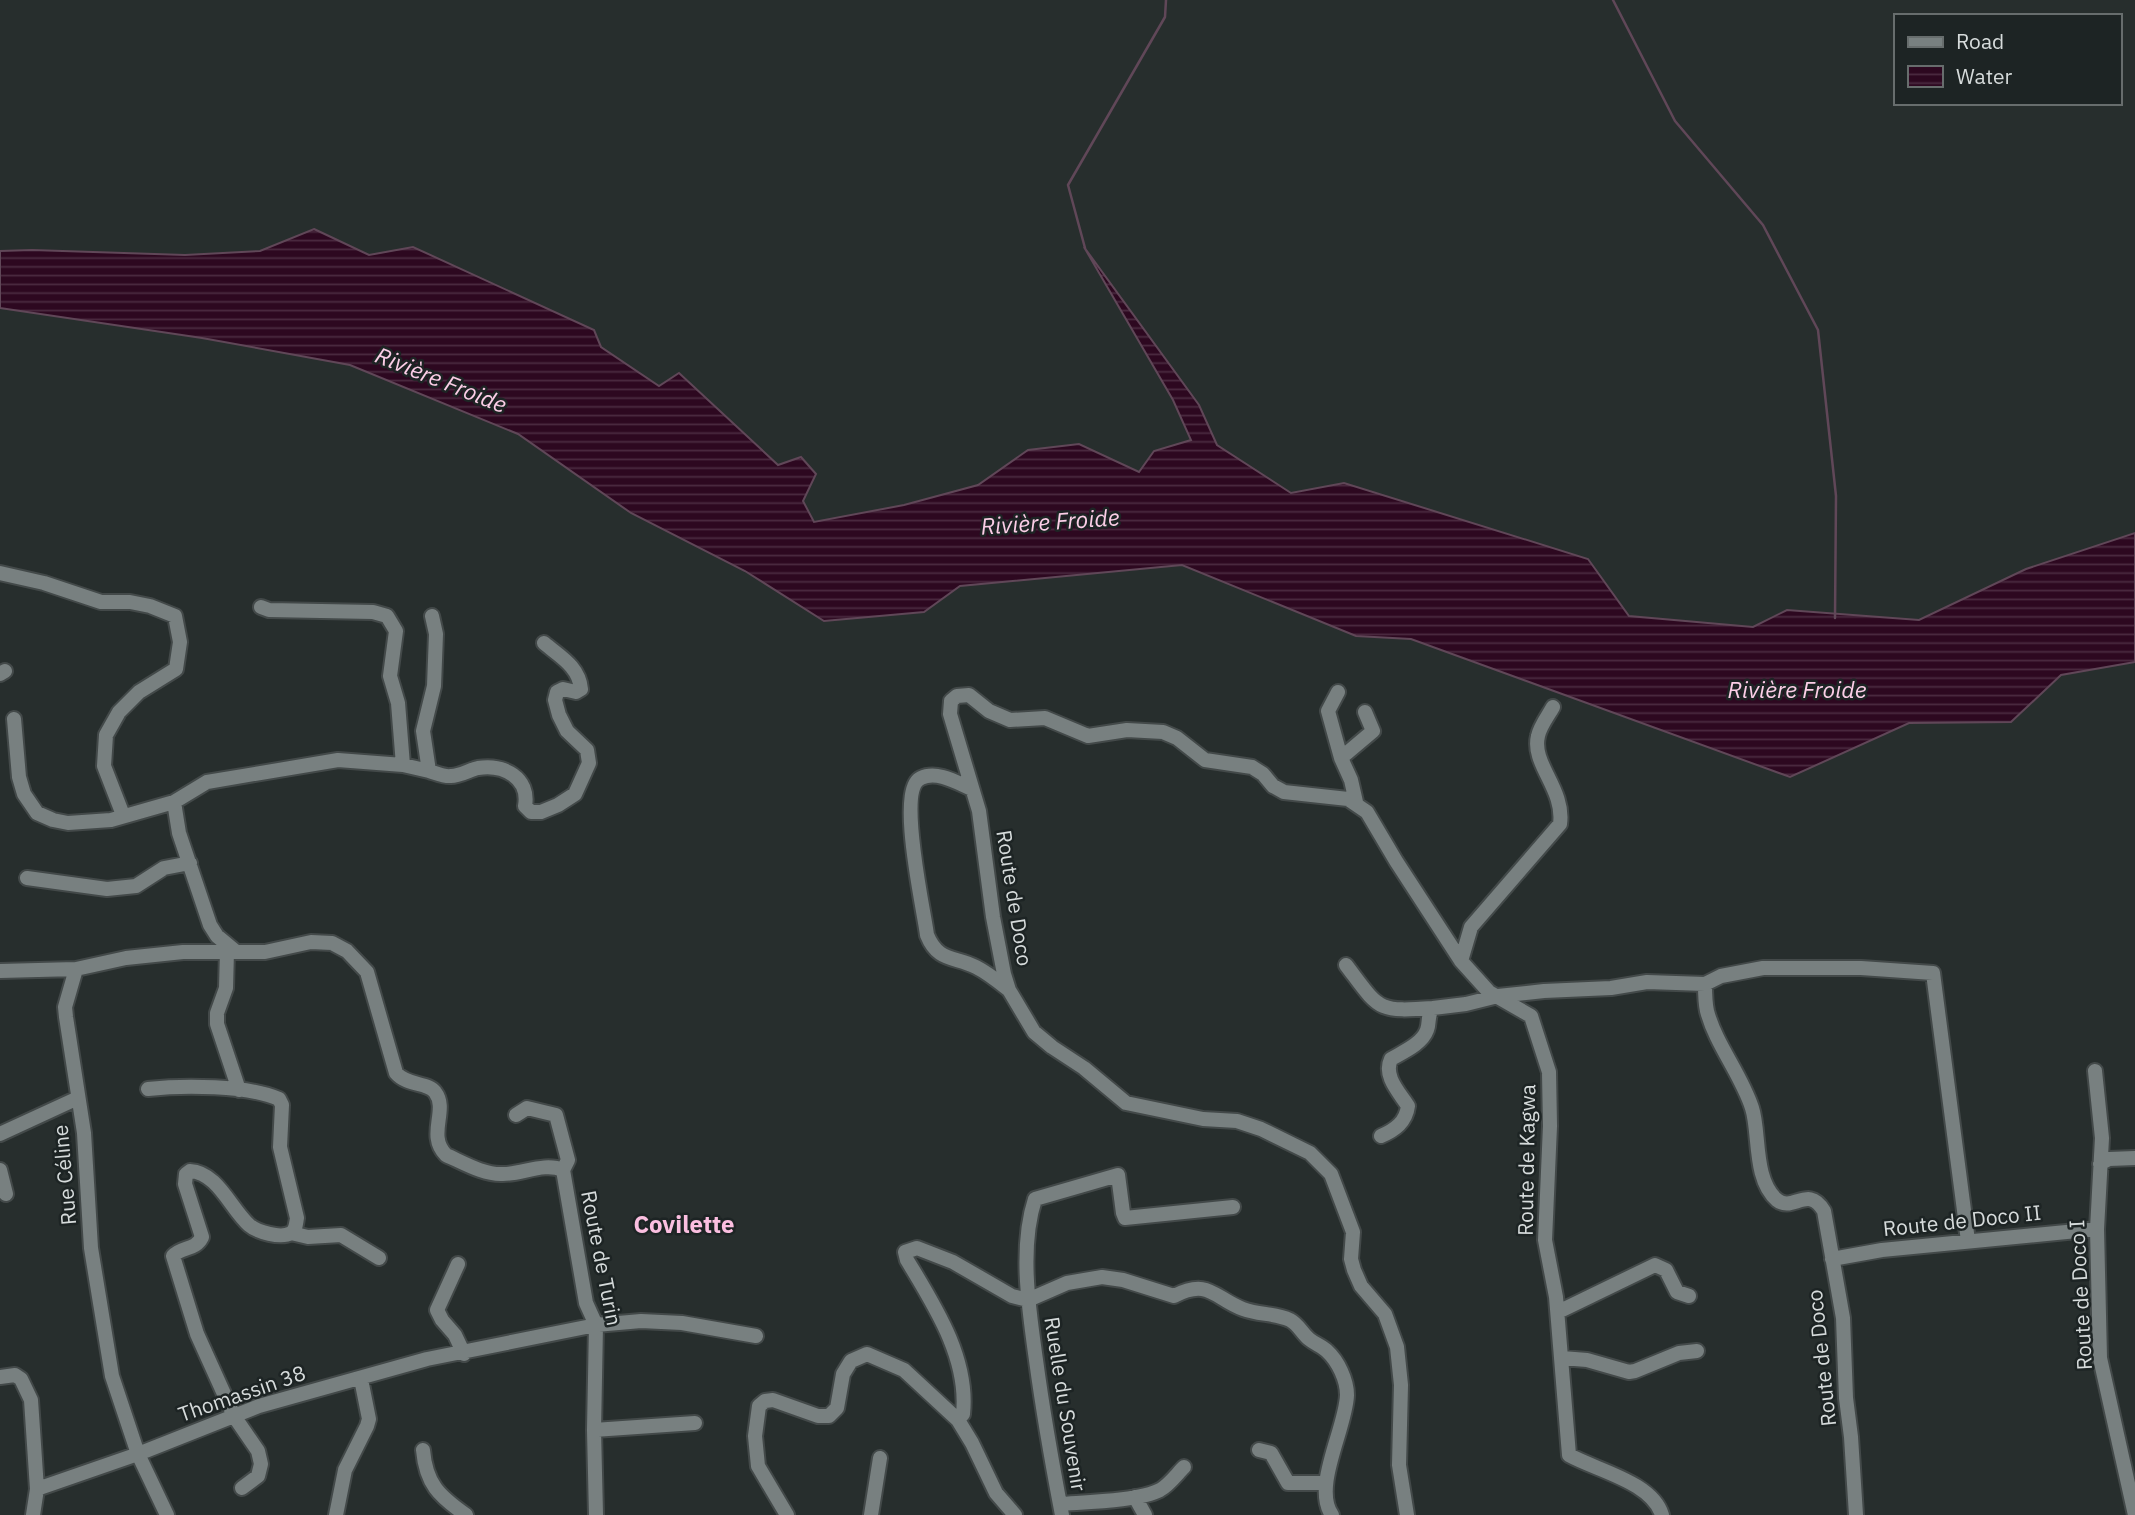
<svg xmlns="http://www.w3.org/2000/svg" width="2135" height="1515" font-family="'IBM Plex Sans',sans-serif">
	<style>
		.water { fill: url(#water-rules); stroke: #604758; stroke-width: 2 }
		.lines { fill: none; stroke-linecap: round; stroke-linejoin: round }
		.stream { stroke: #604758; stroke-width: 2.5 }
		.minor-casing { stroke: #434949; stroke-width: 18 }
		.minor { stroke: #788080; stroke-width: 14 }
		.labels { text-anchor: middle; stroke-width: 5; stroke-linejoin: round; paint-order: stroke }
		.street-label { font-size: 21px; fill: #d6dbdb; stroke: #1d2424 }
		.water-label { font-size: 23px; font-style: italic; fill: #fccee7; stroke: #1d2424 }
		.quarter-label { font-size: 24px; font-weight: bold; fill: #fbbfe0; stroke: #1d2424 }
	</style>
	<defs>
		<pattern id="water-rules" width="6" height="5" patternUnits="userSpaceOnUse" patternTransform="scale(1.75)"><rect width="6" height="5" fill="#2d0820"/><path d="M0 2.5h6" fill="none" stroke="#4b2b40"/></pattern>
	</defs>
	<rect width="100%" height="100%" fill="#272e2d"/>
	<!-- water -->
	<path class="water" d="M314 229 369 255 413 247 594 330 601 347 659 386 679 373 778 465 801 457 816 474 803 501 814 522 904 505 978 485 1028 450 1079 444 1139 472 1154 451 1191 440 1173 400 1084 247 1199 405 1217 445 1291 493 1344 483 1588 559 1629 616 1753 627 1787 610 1919 620 2026 569 2135 533V662L2061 675 2011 722 1909 723 1790 777 1411 639 1356 636 1182 565 960 586 924 612 824 621 745 571 631 513 518 434 350 365 202 338 0 308V251L32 250 185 255 260 251Z"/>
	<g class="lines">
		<!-- stream -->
		<path class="stream" d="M1613 0 1675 121 1763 225 1818 330 1836 496 1835 618
			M1085 248 1068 185 1165 17 1166 0"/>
		<defs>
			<path id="minor" d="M0 573 44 583 101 602H130L150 606 175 616 180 642 176 669 139 692 119 712 106 735 104 766 123 815
				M261 607 269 610 373 612 387 616 396 631 390 676 398 703 403 765
				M0 674 5 671
				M1338 692 1328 711 1341 758 1351 780 1356 802
				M1553 707C1548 716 1540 726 1538 736 1531 764 1565 789 1560 824L1471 927 1461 961 1489 992 1531 1016 1549 1072 1550 1126 1545 1240 1556 1297 1569 1455C1598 1471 1652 1482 1662 1515
				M14 719 19 777 24 794 37 813 53 820 68 823 111 820 174 802 207 782 338 760 403 765 429 771 423 731 434 686 436 634 432 616
				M1341 758 1373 731 1365 712
				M429 771C436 773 444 777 451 776 460 776 469 770 478 768 504 764 530 778 525 806L531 812H541L558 805 575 794 589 763 587 750 567 731 559 715 555 700 557 692 563 689 576 692 581 689C579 666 559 656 544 643
				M972 789C958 783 937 770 921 778 896 789 924 910 927 935 938 962 954 956 976 967 988 973 999 982 1009 990
				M174 802 179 833 210 925 217 936 235 951
				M27 878 107 889 136 886 164 868 190 863
				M227 951 226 988 217 1013V1024L239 1090
				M1346 965C1380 1010 1376 1012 1433 1008
				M0 971 76 969
				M1705 984C1705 992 1705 1002 1707 1011 1716 1045 1741 1074 1752 1108 1760 1132 1753 1180 1777 1200 1793 1213 1808 1184 1824 1211L1843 1318 1846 1398 1851 1437 1856 1515
				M2095 1071 2102 1138 2097 1229 2100 1358 2135 1515
				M148 1089C183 1085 247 1085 279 1099L282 1105 280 1147 297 1218C296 1223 296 1230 291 1233 281 1239 257 1232 249 1225 231 1209 217 1172 190 1171L186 1174 185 1184 202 1237C195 1251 182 1246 173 1256L197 1334 234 1416 258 1451 261 1464 258 1476 242 1488
				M516 1115 527 1108 556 1115 568 1160 563 1170
				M0 1134 78 1098
				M1381 1136C1395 1130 1406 1122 1408 1106 1399 1092 1383 1076 1391 1059 1403 1052 1422 1044 1427 1030 1430 1022 1427 1015 1433 1008L1466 1004 1498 996 1544 991 1611 988 1647 982 1705 984 1721 976 1763 968H1861L1933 973 1968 1241
				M2100 1164 2109 1159 2135 1158
				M0 1170 6 1194
				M291 1233 308 1237 341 1235 379 1258
				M1832 1259 1882 1250 2097 1229
				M458 1264 437 1310 442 1320 455 1335 464 1354
				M1558 1312 1655 1265 1666 1270 1677 1292 1689 1296
				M1562 1358 1587 1360 1629 1372 1635 1371 1679 1353 1697 1351
				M0 1377 15 1375 21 1379 31 1400 37 1489 33 1515
				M958 1420 972 1443 996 1493 1015 1515
				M594 1430 695 1423
				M423 1450C426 1484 439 1496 466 1515
				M1259 1450 1271 1453 1288 1483H1326
				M37 1489 138 1454 259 1406 427 1359 596 1325 641 1321 682 1323 756 1336
				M1135 1497 1145 1515
				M1060 1504C1085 1502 1139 1501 1160 1490 1169 1485 1177 1474 1184 1467
				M167 1515 138 1454 112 1376 91 1248 84 1133 66 1017 65 1007 76 969 126 958 183 952H265L311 942 332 943 347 951 367 972 396 1073C407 1086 428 1082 435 1092 449 1110 426 1135 446 1155 464 1163 484 1175 503 1174 523 1174 544 1162 563 1170L586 1303 596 1325 594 1430 596 1515
				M336 1515 345 1470 367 1426 369 1419 361 1379
				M787 1515 758 1466 755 1436 759 1406 765 1401 773 1400 818 1416H829L837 1408 843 1374 851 1361 867 1354 904 1370 958 1420 963 1414C969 1358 934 1305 907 1260L905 1252 917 1248 953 1262 1012 1296 1028 1300 1067 1283 1102 1277 1123 1280 1174 1296C1209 1278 1214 1298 1243 1309 1259 1315 1275 1313 1290 1320 1298 1324 1302 1333 1309 1339 1315 1344 1322 1346 1327 1351 1338 1361 1347 1380 1347 1395 1346 1428 1312 1487 1332 1515
				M871 1515 880 1458
				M1062 1515C1052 1463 1043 1412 1036 1360 1029 1310 1019 1248 1035 1199L1118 1175 1123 1213 1125 1218 1233 1207
				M1407 1515 1399 1465 1401 1385 1397 1347 1385 1314 1361 1286 1354 1270 1351 1259 1353 1232 1331 1174 1310 1153 1261 1129 1237 1121 1203 1119 1126 1103 1084 1068 1052 1047 1034 1032 1009 990 1004 974 993 917 979 811 950 714 951 701 957 696 969 695 989 711 1010 720 1045 718 1088 736 1127 730 1163 732 1177 738 1205 760 1252 767 1263 774 1273 786 1284 792 1348 799 1367 812 1396 861 1461 961"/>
		</defs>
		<!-- minor casing -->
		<use href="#minor" class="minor-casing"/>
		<!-- minor -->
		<use href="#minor" class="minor"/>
	</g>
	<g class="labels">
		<!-- street labels -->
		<g class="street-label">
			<text transform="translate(1014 898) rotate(81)" y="7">Route de Doco</text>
			<text transform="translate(1527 1160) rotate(-89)" y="7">Route de Kagwa</text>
			<text transform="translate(65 1175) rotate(-95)" y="7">Rue Céline</text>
			<text transform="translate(1962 1221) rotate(-6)" y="7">Route de Doco II</text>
			<text transform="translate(601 1258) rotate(79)" y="7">Route de Turin</text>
			<text transform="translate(2081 1295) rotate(-93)" y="7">Route de Doco I</text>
			<text transform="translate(1822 1358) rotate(-96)" y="7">Route de Doco</text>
			<text transform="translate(242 1394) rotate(-19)" y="7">Thomassin 38</text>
			<text transform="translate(1065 1404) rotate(81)" y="7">Ruelle du Souvenir</text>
		</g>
		<!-- water labels -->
		<g class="water-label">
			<text transform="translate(441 380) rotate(22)" y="8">Rivière Froide</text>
			<text transform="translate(1050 522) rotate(-4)" y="8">Rivière Froide</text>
			<text x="1797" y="698">Rivière Froide</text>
		</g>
		<!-- quarter labels -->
		<g class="quarter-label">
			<text x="684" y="1233">Covilette</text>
		</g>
	</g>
	<!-- legend -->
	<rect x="1894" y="14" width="228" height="91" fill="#1d2424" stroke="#676d6d" stroke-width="2"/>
	<rect x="1908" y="37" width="35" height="10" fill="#788080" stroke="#676d6d" stroke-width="2"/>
	<text x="1956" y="49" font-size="21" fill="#d6dbdb">Road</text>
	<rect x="1908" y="66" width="35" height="21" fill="url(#water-rules)" stroke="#676d6d" stroke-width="2"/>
	<text x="1956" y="84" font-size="21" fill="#d6dbdb">Water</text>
</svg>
